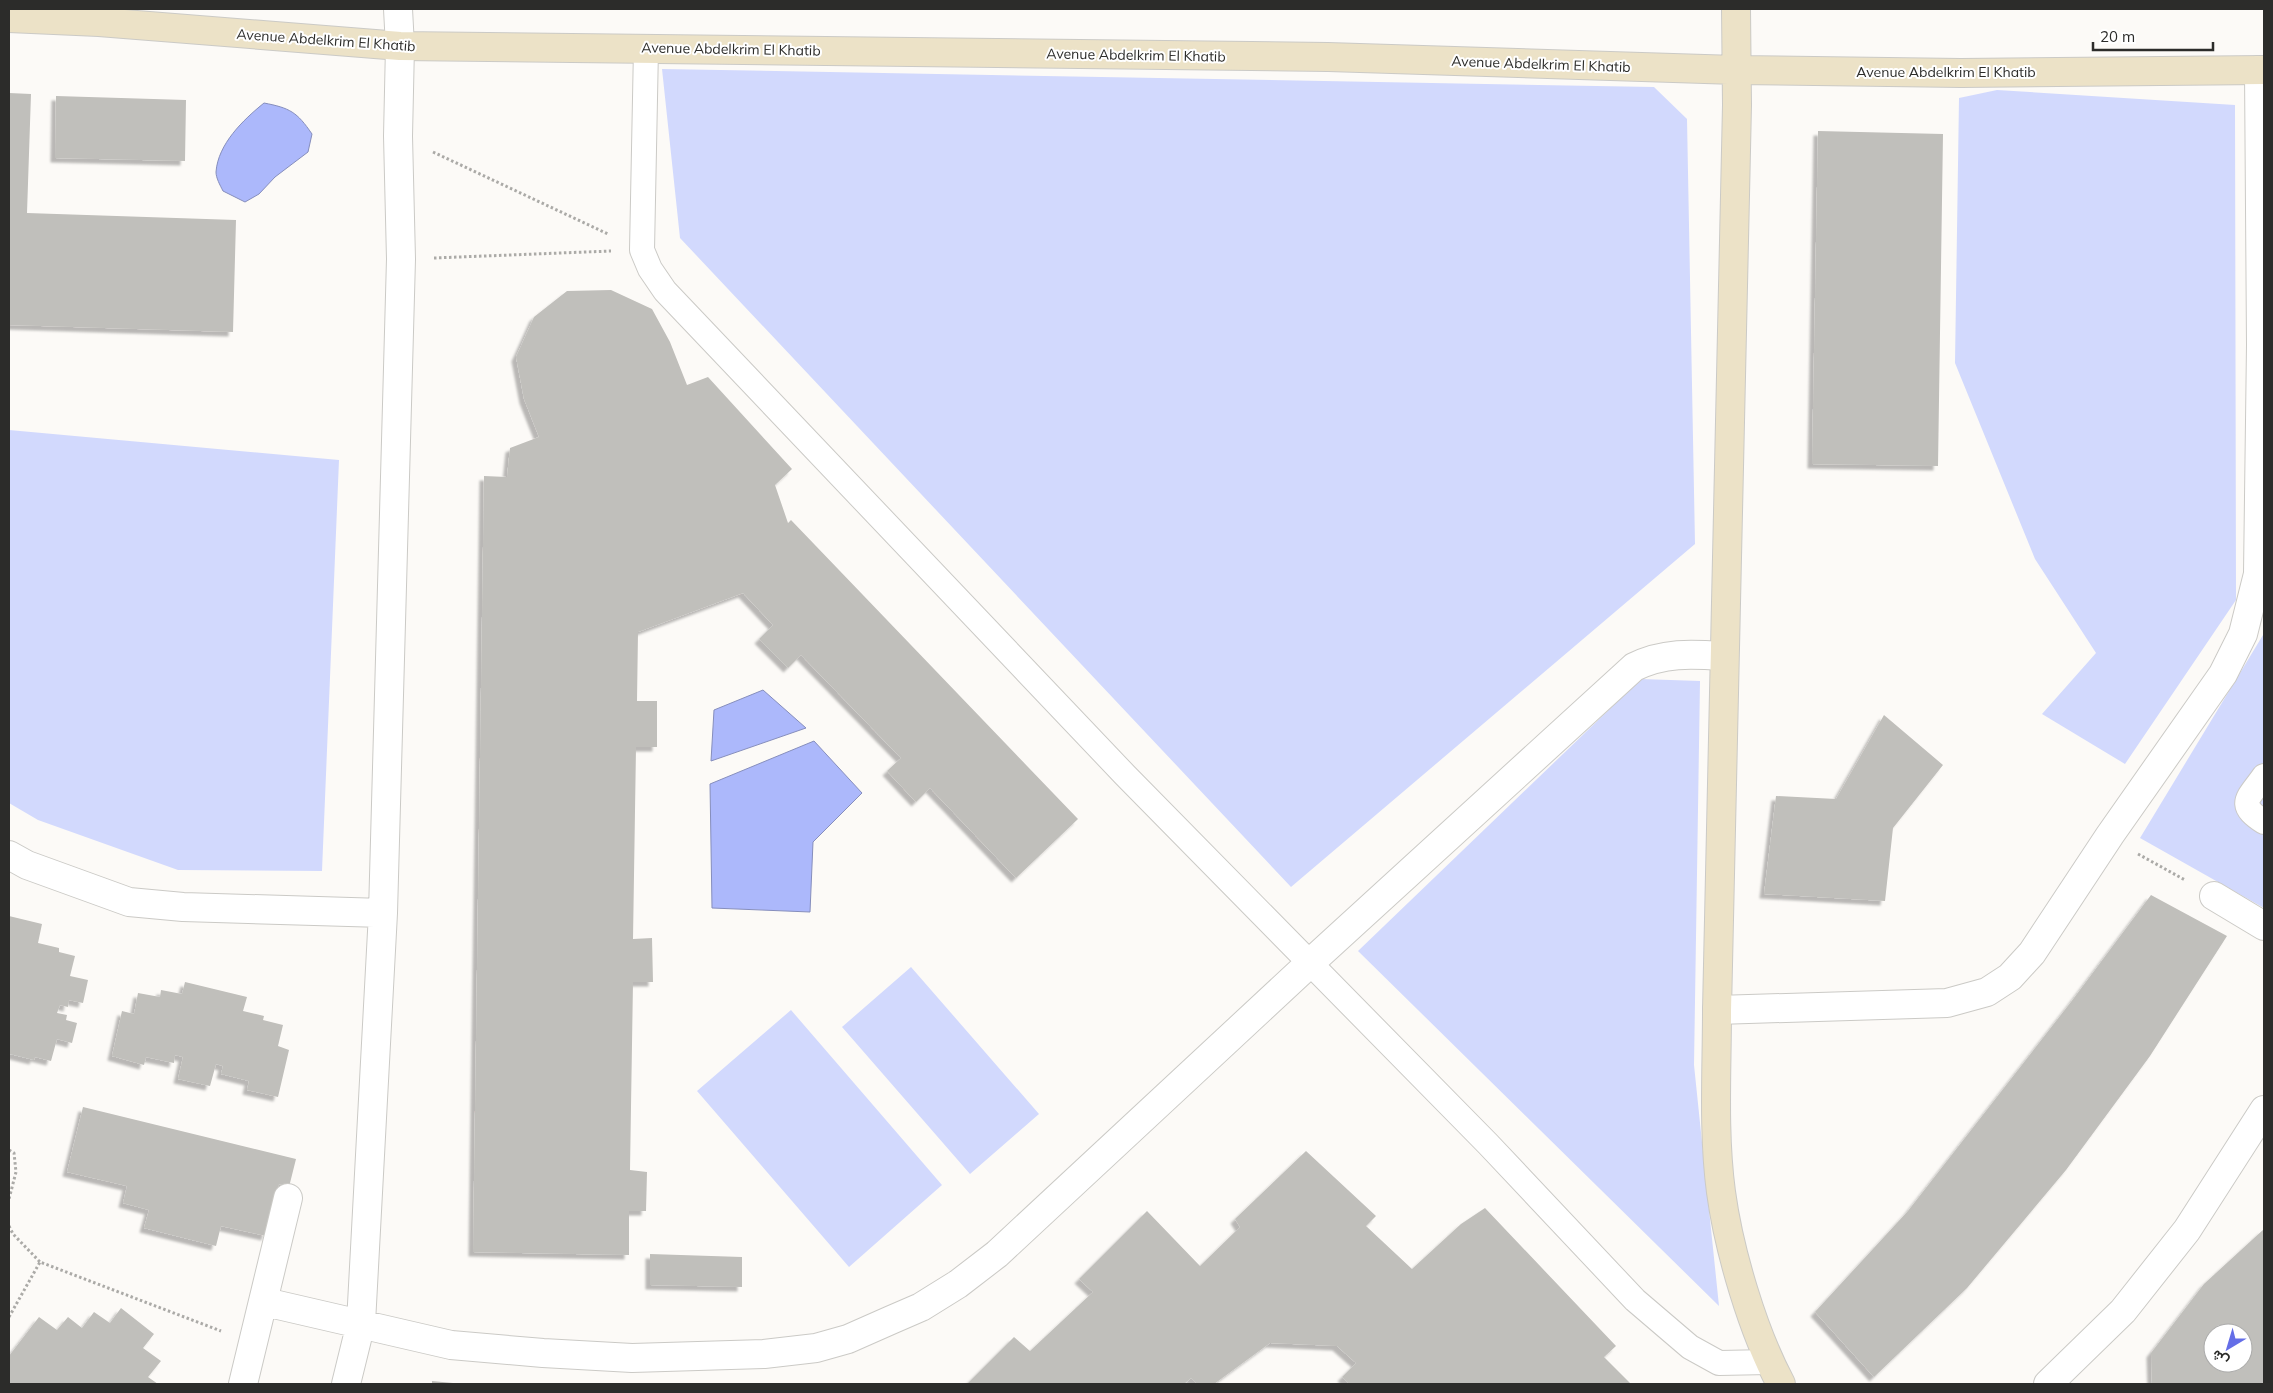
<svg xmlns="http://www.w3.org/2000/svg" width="2273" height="1393" font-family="Mulish,Vazirmatn,sans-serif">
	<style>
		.green { fill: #d2d9fd }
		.water { fill: #acb8fb; stroke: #868ebc }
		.building { fill: #c0bfbb; fill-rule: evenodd; filter: url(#shadow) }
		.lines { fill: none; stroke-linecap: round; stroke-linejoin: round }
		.lane-casing { stroke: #cbcac6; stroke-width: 26 }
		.street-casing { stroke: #cbcac6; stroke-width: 30 }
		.secondary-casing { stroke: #cbcac6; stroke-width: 30 }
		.path { stroke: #abaaa7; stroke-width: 3; stroke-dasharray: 2.5 2.5; stroke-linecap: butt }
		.lane { stroke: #fff; stroke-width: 24 }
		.street { stroke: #fff; stroke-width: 28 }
		.secondary { stroke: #ece2c7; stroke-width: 28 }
		.labels { text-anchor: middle; stroke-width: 4; stroke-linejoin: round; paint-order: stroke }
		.street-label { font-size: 14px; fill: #2c2c2a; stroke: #fff }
	</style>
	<defs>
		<filter id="shadow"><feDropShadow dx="-4.5" dy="4.5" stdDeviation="1" flood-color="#0004"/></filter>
	</defs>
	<rect width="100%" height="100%" fill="#fcfaf7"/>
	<!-- green -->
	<path class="green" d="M662 69 1654 87 1687 119 1695 544 1291 887 680 238Z
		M1997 90 2235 105 2236 600 2125 764 2042 714 2096 653 2035 559 1955 363 1959 98Z
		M9 430 339 460 322 871 178 870 38 820 9 803Z
		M2264 610V908L2140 838 2263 635Z
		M1641 679 1700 681 1694 1065 1719 1306 1358 951Z
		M911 967 1039 1114 970 1174 842 1027Z
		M791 1010 942 1185 849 1267 697 1091Z"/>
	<!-- water -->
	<path class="water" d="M264 103C290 108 297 112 312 134L308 152 275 177 259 194 245 202 223 191C220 185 216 178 216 172 218 144 243 120 264 103Z
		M763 690 806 728 711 761 714 710Z
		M814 741 862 793 813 842 810 912 712 908 710 784Z"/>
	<!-- building -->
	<path class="building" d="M9 93 31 94 27 213 236 220 233 332 9 325Z
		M56 96 186 100 185 161 55 158Z
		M1818 131 1943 134 1938 466 1812 464Z
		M611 290 652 309 670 342 687 385 708 377 792 469 775 485 788 523 791 520 1078 819 1016 878 930 788 916 802 887 771 901 758 801 655 788 668 759 639 773 625 743 593 638 632 637 701H657V747H636L633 939 652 938 653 982H633L630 1170 647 1172 646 1211H629V1255L473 1252 484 476 507 477 510 448 539 437 524 399 516 357 534 317 567 291Z
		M1884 715 1943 765 1893 828 1885 901 1764 894 1776 796 1836 799Z
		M2151 895 2227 936 2150 1056 2066 1170 1967 1288 1874 1377 1815 1312 1908 1211 2071 1002Z
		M9 916 42 924 38 943 59 948V952L75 956 70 976 88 980 83 1003 69 1000 68 1007 60 1005 57 1013 67 1015 66 1020 77 1023 72 1043 57 1039 51 1061 35 1057 34 1060 10 1054 9 1058Z
		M185 982 247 997 243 1011 264 1016 263 1020 283 1025 278 1046 289 1050 278 1097 247 1090 249 1081 221 1074 223 1066 216 1064 210 1086 178 1079 183 1057 175 1055 174 1063 146 1057 144 1065 112 1056 122 1011 134 1014 138 993 160 997 161 990 182 994Z
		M83 1107 296 1159 289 1187 279 1184 266 1236 221 1226 216 1246 144 1228 149 1210 123 1203 127 1186 67 1172Z
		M1306 1151 1376 1216 1366 1226 1412 1269 1461 1224 1485 1208 1616 1346 1604 1357 1631 1384H1349L1342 1377 1356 1363 1337 1346 1270 1343 1214 1384H1197L1191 1378 1184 1384H967L1014 1337 1030 1351 1093 1292 1079 1279 1147 1211 1200 1266 1240 1227 1235 1219Z
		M2264 1229V1384H2152L2151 1353 2204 1284ZM2213 1333H2243V1363H2213Z
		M650 1254 742 1257V1287L650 1285Z
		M121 1308 154 1334 143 1348 161 1361 148 1377 158 1384H9V1356L39 1317 57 1330 68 1317 82 1328 94 1312 110 1323Z
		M432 1381 453 1383V1384H432Z"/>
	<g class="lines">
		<defs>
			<path id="lane" d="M646 48 642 250 650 269 665 291 1125 775 1488 1144 1635 1300 1690 1347 1719 1363 1769 1362
				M2264 776C2248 799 2236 804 2264 822"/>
			<path id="street" d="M9 855 27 865 129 902 183 907 383 913
				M2214 896 2264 926
				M1717 1010 1947 1003 1987 992 2010 977 2032 953 2110 835 2223 674 2243 634 2258 574 2261 345 2259 70
				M265 1302 451 1345 543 1353 632 1358 764 1354 816 1348 848 1339 891 1320 921 1307 958 1284 997 1254 1310 963 1634 667C1664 652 1692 654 1724 656
				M243 1384 288 1198
				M346 1384 361 1323 383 913 401 259 398 136 400 46 398 9
				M2048 1384 2123 1311 2187 1230 2264 1110"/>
			<path id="secondary" d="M1736 9 1737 105 1717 1010C1717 1070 1713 1132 1721 1192 1729 1251 1753 1332 1781 1384
				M9 18 99 22 400 46 1328 57 1736 70 1961 73 2264 70"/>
		</defs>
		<!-- lane casing -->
		<use href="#lane" class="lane-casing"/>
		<!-- street casing -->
		<use href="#street" class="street-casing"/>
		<!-- secondary casing -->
		<use href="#secondary" class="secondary-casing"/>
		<!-- path -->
		<path class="path" d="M433 152 608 234
			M434 258 611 251
			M2138 854 2185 880
			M9 1150 14 1153 16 1172 9 1199
			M9 1226 13 1234 40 1262
			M9 1317 40 1262 221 1331"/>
		<!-- lane -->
		<use href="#lane" class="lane"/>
		<!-- street -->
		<use href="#street" class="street"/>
		<!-- secondary -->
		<use href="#secondary" class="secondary"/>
	</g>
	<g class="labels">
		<!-- street labels -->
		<g class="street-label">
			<text transform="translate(326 40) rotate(4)" y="5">Avenue Abdelkrim El Khatib</text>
			<text transform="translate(731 49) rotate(1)" y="5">Avenue Abdelkrim El Khatib</text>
			<text transform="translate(1136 55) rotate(1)" y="5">Avenue Abdelkrim El Khatib</text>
			<text transform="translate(1541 64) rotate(2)" y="5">Avenue Abdelkrim El Khatib</text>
			<text x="1946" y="77">Avenue Abdelkrim El Khatib</text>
		</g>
	</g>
	<!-- border -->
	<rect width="2273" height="1393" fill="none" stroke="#2c2c2a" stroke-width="20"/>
	<!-- north arrow -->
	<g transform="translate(2228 1348) rotate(218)"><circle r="24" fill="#ffffff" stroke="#ababaa"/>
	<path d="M0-4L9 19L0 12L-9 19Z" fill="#646ee7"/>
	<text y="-8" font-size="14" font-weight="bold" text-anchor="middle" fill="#2c2c2a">ش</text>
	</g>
	<!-- scale -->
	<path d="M2093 42v8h120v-8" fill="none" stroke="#2c2c2a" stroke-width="2.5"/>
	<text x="2100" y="42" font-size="15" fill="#2c2c2a" stroke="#ffffff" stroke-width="4" paint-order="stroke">20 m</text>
</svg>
